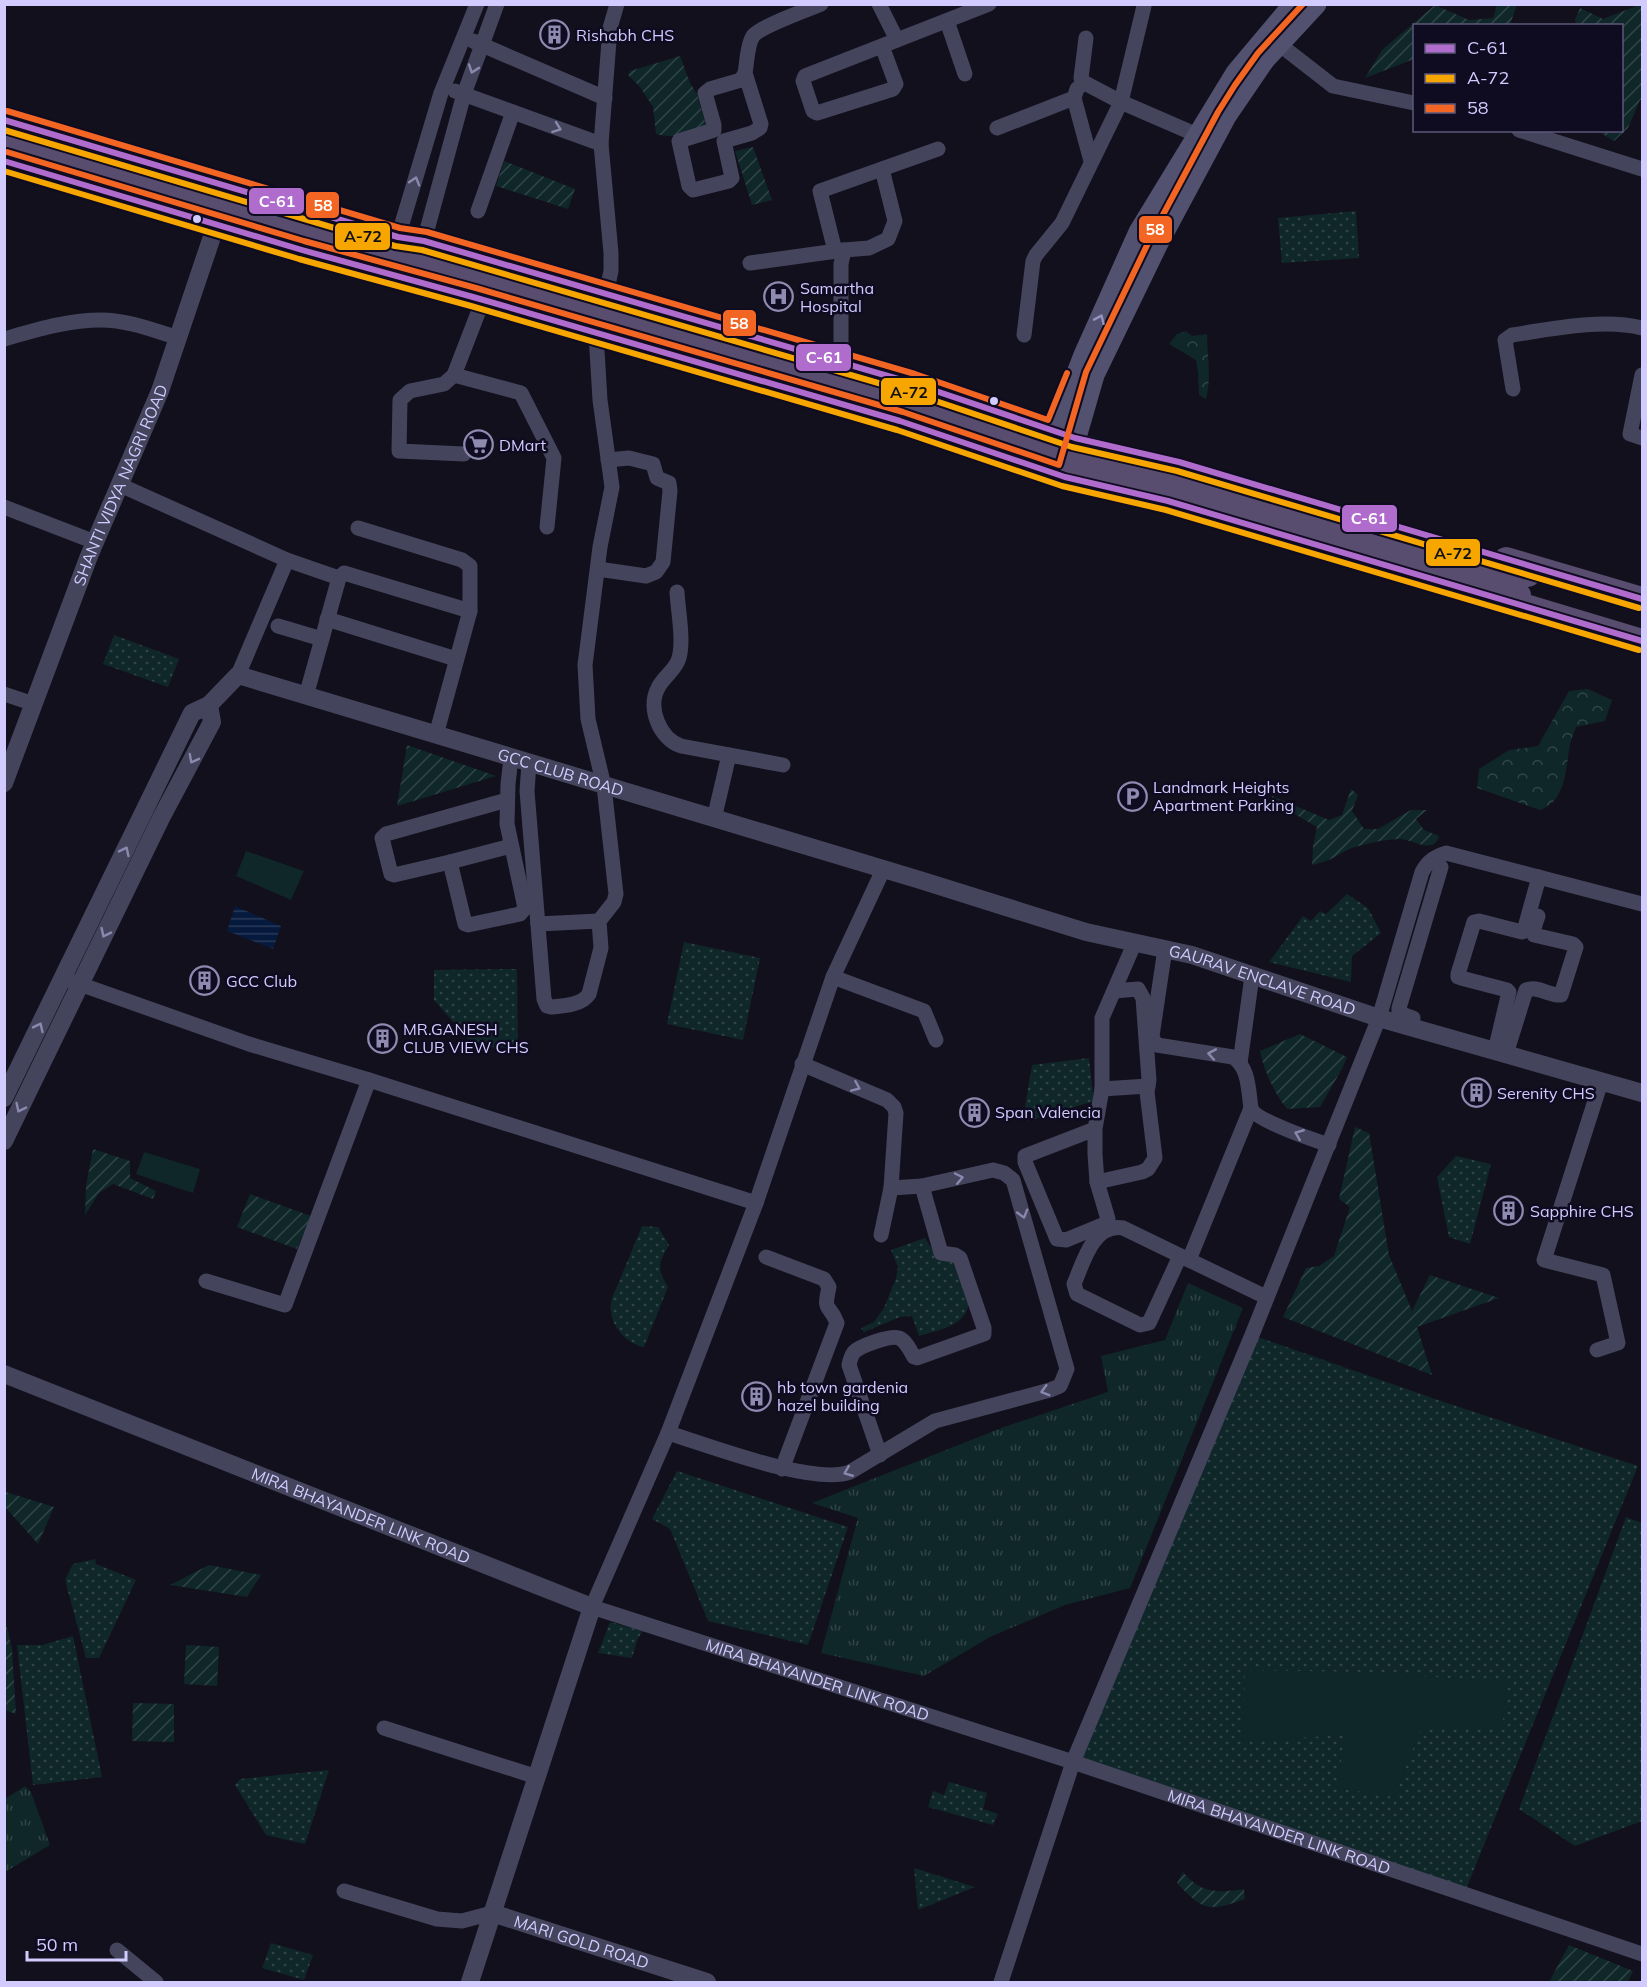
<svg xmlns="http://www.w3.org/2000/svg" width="1647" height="1987" font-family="Mulish,sans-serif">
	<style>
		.grass { fill: url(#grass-tufts) }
		.forest { fill: url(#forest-crowns) }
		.park { fill: url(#park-dots) }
		.garden { fill: url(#garden-furrows) }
		.pitch { fill: #0f2728 }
		.water { fill: url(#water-rules) }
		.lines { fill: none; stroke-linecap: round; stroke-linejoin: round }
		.minor { stroke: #45445d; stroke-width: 15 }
		.tertiary { stroke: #45445d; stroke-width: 18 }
		.secondary { stroke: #535170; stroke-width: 21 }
		.primary { stroke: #594d6f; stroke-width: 24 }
		.primary-bridge { stroke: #594d6f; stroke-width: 24 }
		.bus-1-casing { stroke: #0f0b21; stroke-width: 10 }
		.bus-2-casing { stroke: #0f0b21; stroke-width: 10 }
		.bus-3-casing { stroke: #0f0b21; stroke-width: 10 }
		.bus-1 { stroke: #b06ccc; stroke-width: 6 }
		.bus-2 { stroke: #f7a600; stroke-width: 6 }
		.bus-3 { stroke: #f26522; stroke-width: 6 }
		.oneway { stroke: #8b88ae }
		.oneway2 { stroke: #9894bf }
		.bus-dot { fill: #d1cbff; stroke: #0f0b21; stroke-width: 2 }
		.labels { text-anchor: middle; stroke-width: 5; stroke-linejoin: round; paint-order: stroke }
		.poi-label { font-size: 16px; fill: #d1cbff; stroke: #0f0b21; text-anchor: start }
		.street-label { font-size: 16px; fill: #d1cbff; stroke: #0f0b21 }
		.line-badge { stroke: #0f0b21; stroke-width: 2 }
		.badge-label { font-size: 16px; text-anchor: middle; font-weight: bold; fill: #fff }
		.pale-badge-label { font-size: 16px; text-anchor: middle; font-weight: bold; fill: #111 }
	</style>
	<defs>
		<pattern id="grass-tufts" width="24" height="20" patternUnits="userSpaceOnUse" patternTransform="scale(1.5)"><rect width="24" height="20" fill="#0f2728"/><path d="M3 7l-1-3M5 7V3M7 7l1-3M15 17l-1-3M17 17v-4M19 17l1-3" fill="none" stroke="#314548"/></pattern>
		<pattern id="forest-crowns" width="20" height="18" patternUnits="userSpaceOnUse" patternTransform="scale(1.5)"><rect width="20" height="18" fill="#0f2728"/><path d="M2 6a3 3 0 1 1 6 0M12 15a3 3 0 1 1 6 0" fill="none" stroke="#314548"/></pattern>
		<pattern id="park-dots" width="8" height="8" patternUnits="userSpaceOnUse" patternTransform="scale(1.5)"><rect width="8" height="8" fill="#0f2728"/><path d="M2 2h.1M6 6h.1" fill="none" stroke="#314548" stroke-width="1.8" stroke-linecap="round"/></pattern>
		<pattern id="garden-furrows" width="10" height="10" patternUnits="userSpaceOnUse" patternTransform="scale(1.5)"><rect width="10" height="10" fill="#0f2728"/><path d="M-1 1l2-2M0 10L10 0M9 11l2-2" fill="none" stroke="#314548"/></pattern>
		<pattern id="water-rules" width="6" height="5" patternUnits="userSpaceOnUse" patternTransform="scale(1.5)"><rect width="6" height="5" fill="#061a3d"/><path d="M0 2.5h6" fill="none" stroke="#293a5a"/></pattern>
	</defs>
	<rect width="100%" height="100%" fill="#12101c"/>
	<!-- grass -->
	<path class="grass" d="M1188 1283 1243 1308 1130 1588 1065 1605 990 1637 924 1676 821 1653 858 1518 812 1503 1004 1427 1108 1392 1101 1356 1165 1340Z
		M25 1786 31 1792 50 1845 5 1872V1799Z"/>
	<!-- forest -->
	<path class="forest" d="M1186 331 1192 336 1207 334C1207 357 1212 375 1206 399L1199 395 1198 372 1196 360 1169 344 1177 334Z
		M1588 689 1612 700 1605 721 1576 727C1574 733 1571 739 1570 745 1565 769 1567 800 1540 810L1477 788 1479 769 1509 750 1538 746 1569 691Z"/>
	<!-- park -->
	<path class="park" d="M1356 211 1359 258 1282 263 1278 218Z
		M114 635 179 659 168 687 103 664Z
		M1347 894 1368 908 1381 933 1352 956 1351 982 1269 962 1303 916 1311 921 1320 911 1326 914Z
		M684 942 760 958 743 1040 667 1024Z
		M517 969 518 1048 475 1047 434 1000V970Z
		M1089 1058 1094 1101 1028 1121 1025 1107 1032 1065Z
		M1456 1156 1491 1164 1470 1244 1449 1237 1437 1177Z
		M642 1226 658 1227 669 1245C658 1263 657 1269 668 1287L644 1347C619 1342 601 1312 616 1289Z
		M925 1238 937 1257 944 1261 955 1259C959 1269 969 1283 969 1294 972 1325 942 1329 919 1336L912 1316 900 1317 864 1332 861 1328 874 1322 884 1308 896 1278 898 1267 891 1250Z
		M1252 1335 1441 1401 1638 1466 1464 1894 1073 1762Z
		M677 1471 848 1527 808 1645 708 1621 670 1529 652 1519Z
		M1626 1517 1642 1523V1821L1575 1846 1519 1809Z
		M95 1559 96 1564 136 1580 99 1658H86L65 1580 73 1564Z
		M610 1622 643 1631 638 1638 632 1658 598 1653Z
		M73 1636 102 1777 33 1785 17 1645H42Z
		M329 1770 305 1844 266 1835 235 1785 240 1779Z
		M949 1782 987 1793 983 1809 998 1814 993 1825 928 1807 933 1791 944 1795Z
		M914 1868 975 1887 918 1910Z
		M271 1943 313 1955 304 1980 262 1968Z"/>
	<!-- garden -->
	<path class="garden" d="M1517 4 1510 25 1414 26V59L1365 78 1382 50 1435 5 1469 20 1493 18 1497 5Z
		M1639 5H1642V100H1640L1628 128 1614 141 1601 133 1602 131 1622 130V26L1576 25 1575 20 1580 8 1603 19Z
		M680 56 690 83 697 94 707 129C689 134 674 139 656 134L653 107 640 87 628 75 630 71Z
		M753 147 772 200 752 205 735 151Z
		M504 161 575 189 568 209 496 186Z
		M407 745 496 776 397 806Z
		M1351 789 1358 795 1352 811 1364 829H1378L1411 810H1427L1416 819 1424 830 1439 836C1434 856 1411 838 1398 839 1383 840 1361 844 1347 850 1343 852 1339 855 1335 857 1328 861 1320 863 1312 865L1313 846 1317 827 1272 801V796L1329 820 1342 815Z
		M1300 1034 1347 1057 1342 1069 1320 1107 1287 1109C1273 1091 1265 1073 1260 1051Z
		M1355 1127 1369 1133 1389 1255 1412 1311 1430 1275 1499 1298 1417 1327 1432 1375 1283 1317 1306 1268 1319 1266 1334 1256 1350 1207 1339 1199Z
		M93 1149 130 1161V1178L156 1191 153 1199 113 1184 99 1193 85 1215 86 1186Z
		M250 1194 311 1216 297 1249 237 1227Z
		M6 1492 54 1507 38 1544 5 1507Z
		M209 1565 261 1575 247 1597 170 1585Z
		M5 1620 12 1649 16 1714 5 1710Z
		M186 1645 219 1647 217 1686 184 1684Z
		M133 1703 174 1704V1742L132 1741Z
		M1183 1872C1201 1894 1219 1893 1244 1889L1245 1899C1209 1912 1203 1911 1177 1883Z
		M1569 1945 1633 1971 1628 1982H1549Z"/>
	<!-- pitch -->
	<path class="pitch" d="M246 851 304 871 291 900 236 876Z
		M144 1152 200 1169 193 1193 136 1174Z
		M1245 1670 1364 1672 1507 1682 1502 1729 1422 1726 1394 1797 1337 1788 1345 1735 1243 1741Z"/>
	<!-- water -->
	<path class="water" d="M235 906 281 926 273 949 227 931Z"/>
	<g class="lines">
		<!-- minor -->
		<g class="minor">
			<path d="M879 4 897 40"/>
			<path d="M947 21 965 74"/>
			<path d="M1086 38 1081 78 1083 82 1121 102 1197 135"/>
			<path d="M473 41 605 98"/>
			<path d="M1279 44 1333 86 1414 103"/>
			<path d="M882 46 896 84 893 89 817 113 813 111 803 81 805 76C866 52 928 28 989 4"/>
			<path d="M745 73 761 124 760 128 752 133 724 141 732 178 729 181 693 190 689 186 679 141 714 130V125L705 93 710 89 741 80 745 73C747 63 747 45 753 36 761 26 807 10 821 4"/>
			<path d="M1084 82 1077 89 1074 98 1091 161"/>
			<path d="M455 91 601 144"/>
			<path d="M997 128 1074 98"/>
			<path d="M1519 130 1642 169"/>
			<path d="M478 211 513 112"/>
			<path d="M398 237 441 93 477 4"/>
			<path d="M424 241 464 94 497 4"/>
			<path d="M835 251 820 191 938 149"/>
			<path d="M750 263 844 250 869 248 888 239 895 221 882 169"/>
			<path d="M606 294 611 271V253L601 144 610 28 617 4"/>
			<path d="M1024 335 1033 261 1036 255 1062 223 1121 102 1144 6"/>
			<path d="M4 339C36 330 68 320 101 320 127 320 153 330 178 338"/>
			<path d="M841 362V264L844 250"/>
			<path d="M454 375 521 393 554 458 547 527"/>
			<path d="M1642 375 1630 434 1642 438"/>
			<path d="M1513 389 1505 340 1512 335C1551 329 1604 318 1642 328"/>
			<path d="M464 454 399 451 400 400 410 391 444 384 454 375 483 300"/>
			<path d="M120 485 287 560 238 675"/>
			<path d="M4 507 95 542"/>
			<path d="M358 528 462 560 470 566V611L436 735"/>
			<path d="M287 560 339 578"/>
			<path d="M598 569 646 576 656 572 663 562 670 491 669 483 657 478 653 464 629 458 608 460"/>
			<path d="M677 592C678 611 684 640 679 658 676 670 663 677 658 688 647 708 660 739 681 746L783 765"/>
			<path d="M327 619 456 659"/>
			<path d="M278 626 322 639"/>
			<path d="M4 694 34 704"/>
			<path d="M306 696 339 578 344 573 470 611"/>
			<path d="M529 763 527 791 544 999 547 1006 551 1007C564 1006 582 1005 589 994L601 948 599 921 614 902 616 894 604 786 588 719 585 665 600 547 612 487 600 400 596 334"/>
			<path d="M714 819 729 755"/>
			<path d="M511 846 450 862 465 924 468 925 520 914 525 908 507 824 508 784 511 758"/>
			<path d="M450 862 394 875 391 874 382 838 386 834 507 800"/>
			<path id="s1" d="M883 870 833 977 756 1203 668 1433 592 1607 1073 1762 1642 1954"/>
			<path d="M538 924 599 921"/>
			<path d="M1165 949 1152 1036 1154 1041 1157 1045 1233 1057C1247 1067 1248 1083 1250 1100 1250 1101 1251 1108 1251 1109 1257 1121 1314 1140 1329 1145"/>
			<path d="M833 977 924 1011 936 1040"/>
			<path d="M71 981 249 1044 369 1080 756 1203"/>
			<path d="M1411 1027 1413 1018 1399 1013V1008L1441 867"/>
			<path d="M1495 1051 1509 992 1507 990 1461 978 1458 977V974L1474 922 1479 921 1522 932 1524 931 1539 877"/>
			<path d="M1506 1054 1526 990C1537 985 1549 996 1561 995L1576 947 1573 944 1534 935 1533 931 1538 916"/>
			<path d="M1240 1063 1252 976"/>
			<path d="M1102 1089 1148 1086"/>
			<path d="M1251 1108 1189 1260 1266 1297"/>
			<path d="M1095 1129 1025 1156V1162L1057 1239 1066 1240 1105 1224 1108 1219 1097 1182 1095 1154V1129L1102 1089V1018L1135 942"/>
			<path d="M1097 1182 1142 1172 1148 1169 1155 1158 1147 1092 1149 1080 1143 998 1138 989 1114 991"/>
			<path d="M881 1235 891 1188"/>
			<path d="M1180 1256 1149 1323 1140 1325 1077 1294 1074 1284C1083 1263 1093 1223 1123 1228L1189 1260"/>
			<path d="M766 1257 824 1279 829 1287C823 1314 829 1302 837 1323L782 1469"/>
			<path d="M206 1281 285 1305 369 1080"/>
			<path d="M1597 1350 1618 1343 1603 1275 1544 1260 1601 1082"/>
			<path d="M668 1433C708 1445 814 1486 850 1472L935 1421 1050 1390 1060 1386 1067 1369 1013 1180 1004 1173 993 1170 922 1186 891 1188 896 1113 894 1107 887 1100 802 1064"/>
			<path d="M880 1455 849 1365C850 1360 851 1356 854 1352 860 1346 890 1335 899 1338 906 1341 910 1350 914 1357L917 1358 984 1334V1328L960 1258 955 1255 941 1253 922 1186"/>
			<path d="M384 1728 537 1777"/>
			<path d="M344 1891 437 1919 462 1921 492 1913"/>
			<path d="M117 1950 156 1982"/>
			<path d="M1001 1982 1073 1762 1252 1335 1379 1018 1422 872C1428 861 1434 857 1446 853L1642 904"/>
		</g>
		<!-- tertiary -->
		<g class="tertiary">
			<path id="s2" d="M4 783 89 556 160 391 220 213"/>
			<path id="s3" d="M4 1098 192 713 209 705 238 675 920 880 1086 932 1192 955 1379 1018 1642 1093"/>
			<path d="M4 1141 161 818 212 722 209 705"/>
			<path id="s4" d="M4 1374 592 1607 470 1982"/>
			<path id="s5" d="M492 1913 707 1982"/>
		</g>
		<!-- secondary -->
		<path class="secondary" d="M1046 453 1084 355 1139 232 1236 73 1294 4
			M1070 458 1094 375 1158 243 1226 116 1265 59 1316 4"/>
		<!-- primary -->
		<path class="primary" d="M196 219 425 285
			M934 433 1065 477 1154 497
			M1506 559 1642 599
			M1492 596 1642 641"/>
		<!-- primary-bridge -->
		<path class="primary-bridge" d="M4 128 263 205 906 389 1086 448 1184 473 1528 575
			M4 151 755 369 1519 595"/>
		<defs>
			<path id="bus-1" d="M4 120 398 237 424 241 912 383 1075 438 1179 462 1642 599
				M4 161 302 250 473 297 900 421 1065 477 1168 501 1642 641"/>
			<path id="bus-2" d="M4 130 395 246 422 250 909 392 1072 447 1177 471 1639 608
				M4 171 299 259 471 306 897 430 1062 486 1166 510 1639 650"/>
			<path id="bus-3" d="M7 111 400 228 427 232 915 374 1048 420 1067 373
				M7 152 304 241 476 288 903 412 1059 465 1086 372 1150 239 1218 112 1235 85 1258 53 1303 4"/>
		</defs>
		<!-- bus-1 casing -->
		<use href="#bus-1" class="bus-1-casing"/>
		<!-- bus-2 casing -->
		<use href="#bus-2" class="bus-2-casing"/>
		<!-- bus-3 casing -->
		<use href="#bus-3" class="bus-3-casing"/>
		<!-- bus-1 -->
		<use href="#bus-1" class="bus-1"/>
		<!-- bus-2 -->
		<use href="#bus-2" class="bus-2"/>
		<!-- bus-3 -->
		<use href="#bus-3" class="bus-3"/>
	</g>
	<!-- one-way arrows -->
	<defs><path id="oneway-chevron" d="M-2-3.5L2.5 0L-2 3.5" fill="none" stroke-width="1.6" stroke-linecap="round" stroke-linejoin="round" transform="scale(1.5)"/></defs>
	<g class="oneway">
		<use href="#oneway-chevron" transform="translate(473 69) rotate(109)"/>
		<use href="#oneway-chevron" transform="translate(557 128) rotate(20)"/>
		<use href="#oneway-chevron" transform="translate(415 181) rotate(-73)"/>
		<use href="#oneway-chevron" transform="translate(193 759) rotate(118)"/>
		<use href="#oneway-chevron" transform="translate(125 851) rotate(-64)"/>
		<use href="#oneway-chevron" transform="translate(105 933) rotate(116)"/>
		<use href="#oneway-chevron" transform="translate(39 1027) rotate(-64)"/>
		<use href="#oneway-chevron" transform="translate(1212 1054) rotate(-170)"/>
		<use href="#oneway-chevron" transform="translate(856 1087) rotate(23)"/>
		<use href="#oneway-chevron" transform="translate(20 1108) rotate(116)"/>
		<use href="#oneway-chevron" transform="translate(1299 1134) rotate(-158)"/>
		<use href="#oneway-chevron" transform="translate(959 1178) rotate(-12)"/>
		<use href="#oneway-chevron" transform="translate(1023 1214) rotate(74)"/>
		<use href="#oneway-chevron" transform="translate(1045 1391) rotate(164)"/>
		<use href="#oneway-chevron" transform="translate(848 1472) rotate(158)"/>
	</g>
	<use class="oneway2" href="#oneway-chevron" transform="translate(1100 319) rotate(-66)"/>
	<!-- icons -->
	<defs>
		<symbol id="building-ring" viewBox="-11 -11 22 22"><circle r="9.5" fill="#0f0b21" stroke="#8e8ab0" stroke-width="1.5"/><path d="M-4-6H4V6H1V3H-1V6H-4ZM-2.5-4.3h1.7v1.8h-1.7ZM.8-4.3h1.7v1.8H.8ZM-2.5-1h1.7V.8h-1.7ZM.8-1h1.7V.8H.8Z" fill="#8e8ab0"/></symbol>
		<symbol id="hospital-ring" viewBox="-11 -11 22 22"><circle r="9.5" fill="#0f0b21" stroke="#8e8ab0" stroke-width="1.5"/><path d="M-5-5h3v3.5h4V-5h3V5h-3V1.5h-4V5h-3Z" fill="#8e8ab0"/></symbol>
		<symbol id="supermarket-ring" viewBox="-11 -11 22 22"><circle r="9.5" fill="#0f0b21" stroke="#8e8ab0" stroke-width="1.5"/><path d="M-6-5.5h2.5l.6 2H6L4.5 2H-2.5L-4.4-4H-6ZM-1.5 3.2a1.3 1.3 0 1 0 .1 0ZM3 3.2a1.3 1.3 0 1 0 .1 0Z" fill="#8e8ab0"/></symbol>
		<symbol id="parking-ring" viewBox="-11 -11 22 22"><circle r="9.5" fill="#0f0b21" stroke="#8e8ab0" stroke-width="1.5"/><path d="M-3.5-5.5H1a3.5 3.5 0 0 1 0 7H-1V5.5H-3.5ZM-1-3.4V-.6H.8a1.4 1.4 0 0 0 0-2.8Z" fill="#8e8ab0"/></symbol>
	</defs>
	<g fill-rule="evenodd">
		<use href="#building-ring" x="538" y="18" width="33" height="33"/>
		<use href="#hospital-ring" x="762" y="280" width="33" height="33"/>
		<use href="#supermarket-ring" x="462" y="428" width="33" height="33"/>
		<use href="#parking-ring" x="1116" y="780" width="33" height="33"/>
		<use href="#building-ring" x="188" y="964" width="33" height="33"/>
		<use href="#building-ring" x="366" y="1022" width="33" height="33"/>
		<use href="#building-ring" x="1460" y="1076" width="33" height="33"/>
		<use href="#building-ring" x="958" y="1096" width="33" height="33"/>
		<use href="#building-ring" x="1492" y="1194" width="33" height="33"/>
		<use href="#building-ring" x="740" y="1380" width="33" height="33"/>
	</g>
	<!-- markers -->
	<g class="bus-dot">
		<circle cx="197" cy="219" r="5"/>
		<circle cx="994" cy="401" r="5"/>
	</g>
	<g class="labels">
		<!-- poi labels -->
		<g class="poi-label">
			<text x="576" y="41">Rishabh CHS</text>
			<text x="800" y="294">Samartha<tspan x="800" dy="18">Hospital</tspan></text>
			<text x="499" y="451">DMart</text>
			<text x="1153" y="793">Landmark Heights<tspan x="1153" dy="18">Apartment Parking</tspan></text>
			<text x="226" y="987">GCC Club</text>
			<text x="403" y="1035">MR.GANESH<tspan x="403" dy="18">CLUB VIEW CHS</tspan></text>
			<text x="1497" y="1099">Serenity CHS</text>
			<text x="995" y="1118">Span Valencia</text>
			<text x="1530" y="1217">Sapphire CHS</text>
			<text x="777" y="1393">hb town gardenia<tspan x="777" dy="18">hazel building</tspan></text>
		</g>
		<!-- street labels -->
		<g class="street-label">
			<text dy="6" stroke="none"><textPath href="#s2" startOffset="320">SHANTI VIDYA NAGRI ROAD</textPath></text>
			<text dy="6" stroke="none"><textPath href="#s3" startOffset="826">GCC CLUB ROAD</textPath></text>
			<text dy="6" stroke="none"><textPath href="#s3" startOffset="1558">GAURAV ENCLAVE ROAD</textPath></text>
			<text dy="6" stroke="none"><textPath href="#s4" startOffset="384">MIRA BHAYANDER LINK ROAD</textPath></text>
			<text dy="6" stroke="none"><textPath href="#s1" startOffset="1030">MIRA BHAYANDER LINK ROAD</textPath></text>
			<text dy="6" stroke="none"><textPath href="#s1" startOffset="1516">MIRA BHAYANDER LINK ROAD</textPath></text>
			<text dy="6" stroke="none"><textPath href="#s5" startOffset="94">MARI GOLD ROAD</textPath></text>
		</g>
	</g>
	<g class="line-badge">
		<rect x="248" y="187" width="57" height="28" rx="6" fill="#b06ccc"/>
		<rect x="305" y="191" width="35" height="28" rx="6" fill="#f26522"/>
		<rect x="1138" y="215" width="35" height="29" rx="6" fill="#f26522"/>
		<rect x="334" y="222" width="57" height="29" rx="6" fill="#f7a600"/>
		<rect x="722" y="309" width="35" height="28" rx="6" fill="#f26522"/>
		<rect x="795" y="343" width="57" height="29" rx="6" fill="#b06ccc"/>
		<rect x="880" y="377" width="57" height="29" rx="6" fill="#f7a600"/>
		<rect x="1341" y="504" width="57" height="29" rx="6" fill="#b06ccc"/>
		<rect x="1425" y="538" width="56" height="29" rx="6" fill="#f7a600"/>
	</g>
	<g class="badge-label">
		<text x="277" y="207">C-61</text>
		<text x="323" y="211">58</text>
		<text x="1155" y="235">58</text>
		<text x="739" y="329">58</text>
		<text x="824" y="363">C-61</text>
		<text x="1369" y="524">C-61</text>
	</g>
	<g class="pale-badge-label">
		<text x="363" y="242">A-72</text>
		<text x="909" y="398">A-72</text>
		<text x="1453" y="559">A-72</text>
	</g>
	<!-- border -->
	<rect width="1647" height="1987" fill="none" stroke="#d1cbff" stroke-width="12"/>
	<!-- legend -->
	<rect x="1413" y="24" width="210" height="108" fill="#0f0b21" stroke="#5d587a" stroke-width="1.5"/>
	<rect x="1425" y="44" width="30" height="9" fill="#b06ccc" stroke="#5d587a" stroke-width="1.5"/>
	<text x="1467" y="54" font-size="18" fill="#d1cbff">C-61</text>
	<rect x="1425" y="74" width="30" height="9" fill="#f7a600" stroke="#5d587a" stroke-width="1.5"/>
	<text x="1467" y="84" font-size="18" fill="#d1cbff">A-72</text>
	<rect x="1425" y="104" width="30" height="9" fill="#f26522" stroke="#5d587a" stroke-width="1.5"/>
	<text x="1467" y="114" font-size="18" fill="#d1cbff">58</text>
	<!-- scale -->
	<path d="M27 1951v9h99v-9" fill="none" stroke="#d1cbff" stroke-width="3"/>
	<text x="36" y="1951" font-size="18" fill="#d1cbff" stroke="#0f0b21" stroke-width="4.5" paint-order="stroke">50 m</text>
</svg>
